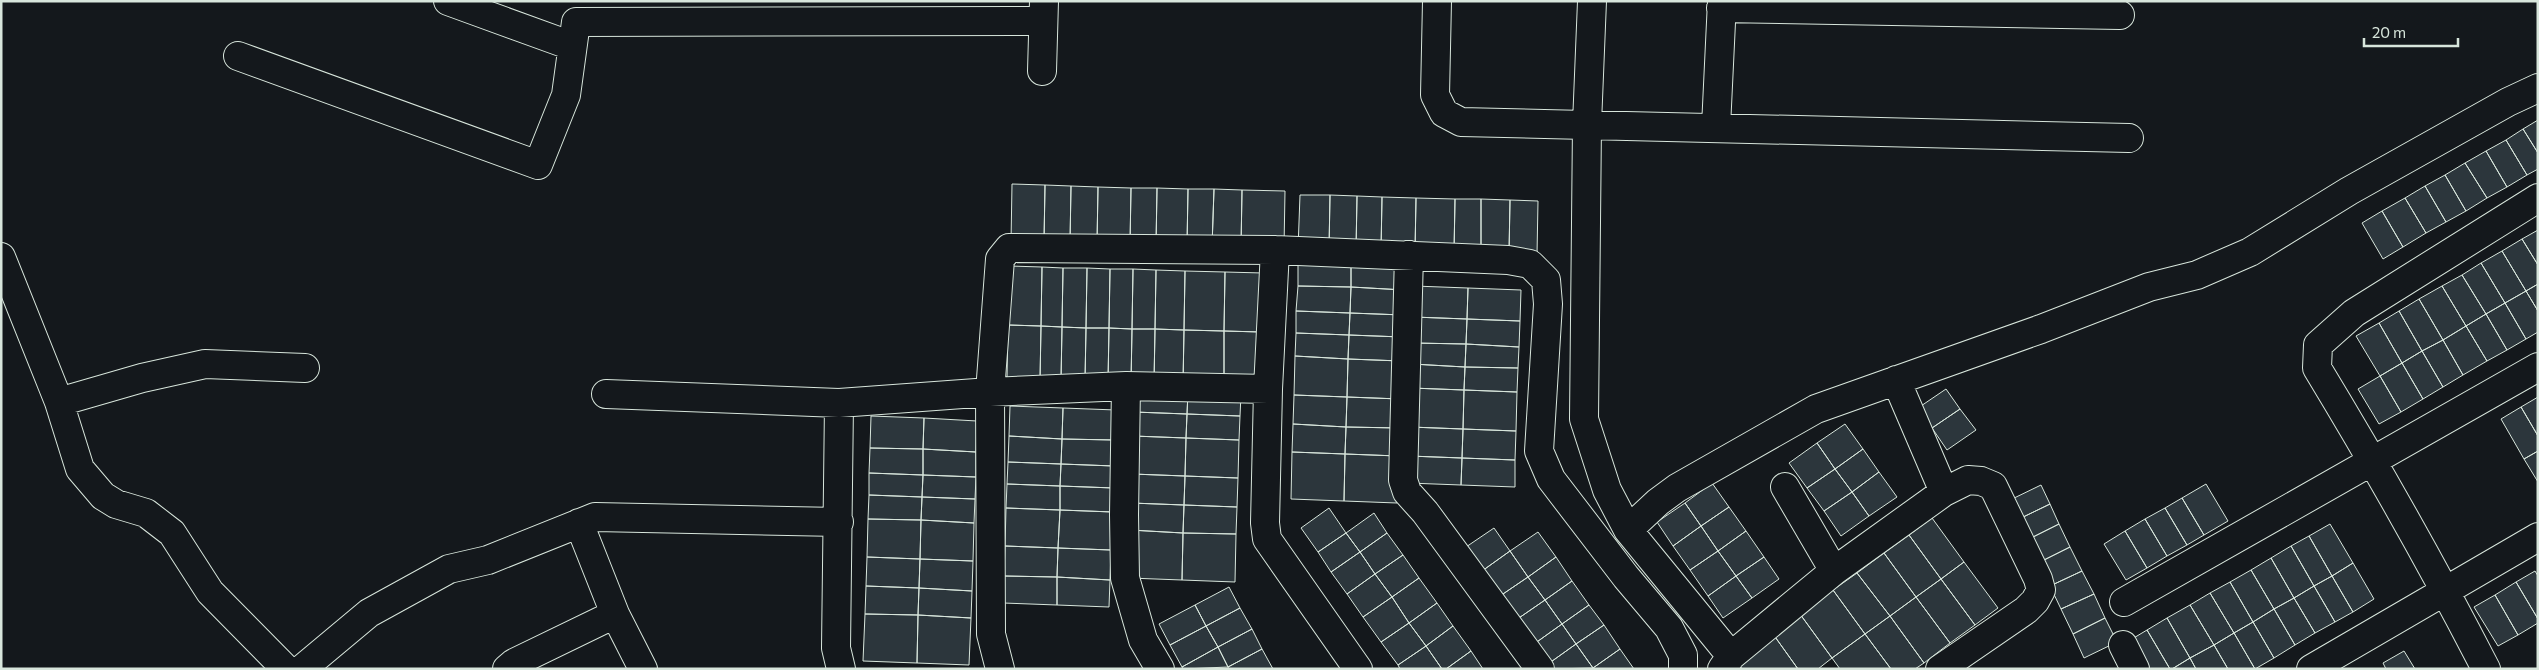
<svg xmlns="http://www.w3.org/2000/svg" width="2539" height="670" font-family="Commissioner,sans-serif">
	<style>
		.building { fill: #2c363c; stroke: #d8e6dc }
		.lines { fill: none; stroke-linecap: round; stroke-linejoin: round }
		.street-casing { stroke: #d8e6dc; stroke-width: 30 }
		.street { stroke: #14181c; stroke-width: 28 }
	</style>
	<rect width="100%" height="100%" fill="#14181c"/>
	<!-- building -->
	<path class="building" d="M2538 120V153L2523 129Z
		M2523 129 2538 153V169L2527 175 2506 140Z
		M2506 140 2527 175 2507 187 2486 151Z
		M2486 151 2507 187 2487 198 2465 163Z
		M2465 163 2487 198 2466 211 2445 175Z
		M2445 175 2466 211 2446 222 2425 186Z
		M1012 184 1045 185 1044 242H1011Z
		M1045 185 1071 186 1070 243 1044 242Z
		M1071 186 1098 187 1097 244 1070 243Z
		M2425 186 2446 222 2426 233 2405 198Z
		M1098 187 1131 188 1130 245 1097 244Z
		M1131 188H1157L1156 246 1130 245Z
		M1157 188 1188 189 1187 246H1156Z
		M1188 189H1214L1212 247 1187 246Z
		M1214 189 1242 190 1241 248 1212 247Z
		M1242 190 1285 191 1284 248H1241Z
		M1300 195H1330L1329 250 1298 249Z
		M1330 195 1357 196 1356 251 1329 250Z
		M1357 196 1382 197 1381 251H1356Z
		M1382 197 1416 198 1415 252 1381 251Z
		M1416 198 1455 199 1454 253 1415 252Z
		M2405 198 2426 233 2403 247 2382 211Z
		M1455 199H1481V253H1454Z
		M1481 199 1510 200 1509 254 1481 253Z
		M1510 200 1538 201 1537 255 1509 254Z
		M2382 211 2403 247 2383 259 2362 223Z
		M2538 230V265L2522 239Z
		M2522 239 2538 265V284L2526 291 2502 251Z
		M2502 251 2526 291 2505 303 2481 263Z
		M1298 255 1351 256V287L1298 286Z
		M1351 256 1405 259 1404 290 1351 287Z
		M2481 263 2505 303 2486 314 2462 275Z
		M1009 266 1042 267 1041 326 1008 325Z
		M1042 267 1063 268 1062 327 1041 326Z
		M1063 268H1087L1086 328 1062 327Z
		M1087 268 1110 269 1109 328H1086Z
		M1110 269H1133L1132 329 1109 328Z
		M1133 269 1156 270 1155 329H1132Z
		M1156 270 1185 271 1184 330 1155 329Z
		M1185 271 1225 272 1224 331 1184 330Z
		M1225 272 1263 273 1261 332 1224 331Z
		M2462 275 2486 314 2466 326 2442 286Z
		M2538 284V311L2526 291Z
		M1298 286 1351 287 1350 313 1296 311Z
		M1414 286 1468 288 1467 319 1413 317Z
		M2442 286 2466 326 2443 340 2419 299Z
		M1351 287 1404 290 1403 315 1350 313Z
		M1468 288 1521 290 1520 321 1467 319Z
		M2526 291 2538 311V332L2526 339 2505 303Z
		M2419 299 2443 340 2422 351 2399 311Z
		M2505 303 2526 339 2507 350 2486 314Z
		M1296 311 1350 313 1349 335 1296 333Z
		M2399 311 2422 351 2402 363 2379 323Z
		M1350 313 1403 315 1402 337 1349 335Z
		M2486 314 2507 350 2487 361 2466 326Z
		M1413 317 1467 319 1466 344 1413 343Z
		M1467 319 1520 321 1519 347 1466 344Z
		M2379 323 2402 363 2380 376 2356 336Z
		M1008 325 1041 326 1040 381 1007 380Z
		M1041 326 1062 327 1061 381H1040Z
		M2466 326 2487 361 2463 375 2443 340Z
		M1062 327 1086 328 1085 381H1061Z
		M1086 328H1109L1108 382 1085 381Z
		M1109 328 1132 329 1131 383 1108 382Z
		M1132 329H1155L1154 383H1131Z
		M1155 329 1184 330 1183 384 1154 383Z
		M1184 330 1224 331V385L1183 384Z
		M1224 331 1261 332 1260 386 1224 385Z
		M1296 333 1349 335 1348 359 1295 356Z
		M1349 335 1402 337 1401 361 1348 359Z
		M2443 340 2463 375 2443 387 2422 351Z
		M1413 343 1466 344 1465 367 1412 364Z
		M1466 344 1519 347 1518 368 1465 367Z
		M2422 351 2443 387 2423 399 2402 363Z
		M1295 356 1348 359 1347 397 1294 395Z
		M1348 359 1401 361 1400 399 1347 397Z
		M2402 363 2423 399 2401 412 2380 376Z
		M1412 364 1465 367 1464 390 1411 388Z
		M1465 367 1518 368 1517 392 1464 390Z
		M2380 376 2401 412 2379 424 2358 389Z
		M1411 388 1464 390 1463 429 1410 427Z
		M1946 389 1960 409 1932 428 1918 408Z
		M1135 390 1188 392 1187 414 1134 412Z
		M1464 390 1517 392 1516 431 1463 429Z
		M1188 392 1241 394 1240 416 1187 414Z
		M1294 395 1347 397 1346 427 1293 424Z
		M1347 397 1400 399 1399 428 1346 427Z
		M2538 397V436L2521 407Z
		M1010 406 1063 408 1062 439 1009 436Z
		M2521 407 2538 436V451L2524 459 2501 419Z
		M1063 408 1116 410 1115 440 1062 439Z
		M1960 409 1976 430 1947 450 1932 428Z
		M1134 412 1187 414 1186 438 1133 436Z
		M1187 414 1240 416 1239 440 1186 438Z
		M871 416 924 418 923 449 870 448Z
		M924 418 977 421 976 452 923 449Z
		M1293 424 1346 427 1345 454 1292 452Z
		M1845 424 1863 449 1835 469 1817 443Z
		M1346 427 1399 428 1398 456 1345 454Z
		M1410 427 1463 429 1462 458 1409 456Z
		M1463 429 1516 431 1515 460 1462 458Z
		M1009 436 1062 439 1061 464 1008 462Z
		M1133 436 1186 438 1185 476 1132 474Z
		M1186 438 1239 440 1238 478 1185 476Z
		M1062 439 1115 440 1114 466 1061 464Z
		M1817 443 1835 469 1807 488 1789 463Z
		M870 448 923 449V475L869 473Z
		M923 449 976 452V477L923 475Z
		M1863 449 1879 472 1852 492 1835 469Z
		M2538 451V482L2524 459Z
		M1292 452 1345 454 1344 501 1291 499Z
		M1345 454 1398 456 1397 503 1344 501Z
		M1409 456 1462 458 1461 485 1408 483Z
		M1462 458 1515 460V487L1461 485Z
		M1008 462 1061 464 1060 486 1007 484Z
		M1061 464 1114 466V488L1060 486Z
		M1835 469 1852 492 1824 511 1807 488Z
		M1879 472 1897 497 1869 516 1852 492Z
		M869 473 923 475 922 497 869 495Z
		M1132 474 1185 476 1184 505 1131 503Z
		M923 475 976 477 975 499 922 497Z
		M1185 476 1238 478 1237 507 1184 505Z
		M1712 483 1729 507 1701 526 1685 503Z
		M1007 484 1060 486V510L1006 508Z
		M2206 484 2228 521 2204 535 2182 498Z
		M2041 485 2050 504 2017 520 2008 501Z
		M1060 486 1114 488 1113 512 1060 510Z
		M1852 492 1869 516 1841 536 1824 511Z
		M869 495 922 497 921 520 868 519Z
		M922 497 975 499 974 523 921 520Z
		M2182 498 2204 535 2187 545 2165 508Z
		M1131 503 1184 505 1183 533 1130 530Z
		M1685 503 1701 526 1673 546 1657 522Z
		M2050 504 2059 524 2027 540 2017 520Z
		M1184 505 1237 507 1236 534 1183 533Z
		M1729 507 1746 531 1718 551 1701 526Z
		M1006 508 1060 510 1058 548 1005 546Z
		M1329 508 1346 533 1318 552 1301 528Z
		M2165 508 2187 545 2167 556 2145 519Z
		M1060 510 1113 512 1111 550 1058 548Z
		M1374 513 1387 533 1360 552 1346 533Z
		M1932 518 1964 562 1941 579 1909 535Z
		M868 519 921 520 920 559 867 557Z
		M2145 519 2167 556 2147 568 2125 531Z
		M921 520 974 523 973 561 920 559Z
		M2059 524 2070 547 2038 563 2027 540Z
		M2330 524 2353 563 2332 576 2309 536Z
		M1701 526 1718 551 1690 570 1673 546Z
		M1494 528 1510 551 1482 571 1466 547Z
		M1130 530 1183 533 1182 580 1129 578Z
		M1746 531 1764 557 1736 576 1718 551Z
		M2125 531 2147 568 2126 580 2104 544Z
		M1538 532 1556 557 1528 577 1510 551Z
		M1183 533 1236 534 1235 582 1182 580Z
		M1346 533 1360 552 1331 572 1318 552Z
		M1387 533 1403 555 1375 574 1360 552Z
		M1909 535 1941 579 1916 597 1884 553Z
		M2309 536 2332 576 2314 586 2291 546Z
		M1005 546 1058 548 1057 577 1004 576Z
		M2291 546 2314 586 2294 598 2271 558Z
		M2070 547 2082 571 2050 586 2038 563Z
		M1058 548 1111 550 1110 580 1057 577Z
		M1510 551 1528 577 1500 596 1482 571Z
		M1718 551 1736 576 1708 596 1690 570Z
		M1360 552 1375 574 1347 594 1331 572Z
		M1884 553 1916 597 1890 616 1857 573Z
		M1403 555 1419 578 1392 597 1375 574Z
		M867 557 920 559 919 588 866 586Z
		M1556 557 1572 581 1545 600 1528 577Z
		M1764 557 1779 579 1752 598 1736 576Z
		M2271 558 2294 598 2274 609 2251 570Z
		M920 559 973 561 972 591 919 588Z
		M1964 562 1998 608 1975 625 1941 579Z
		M2353 563 2374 599 2353 612 2332 576Z
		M2251 570 2274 609 2253 622 2230 582Z
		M2082 571 2094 594 2061 609 2050 586Z
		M2535 571 2538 576V619L2516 582Z
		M1857 573 1890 616 1865 634 1833 590Z
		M1375 574 1392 597 1363 617 1347 594Z
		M1004 576 1057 577V605L1003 603Z
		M1736 576 1752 598 1723 618 1708 596Z
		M2332 576 2353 612 2335 622 2314 586Z
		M1057 577 1110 580 1109 607 1057 605Z
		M1528 577 1545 600 1516 620 1500 596Z
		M1419 578 1437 603 1409 623 1392 597Z
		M1941 579 1975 625 1950 643 1916 597Z
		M1572 581 1589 605 1562 624 1545 600Z
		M2230 582 2253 622 2234 633 2210 593Z
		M2516 582 2538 619V623L2518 635 2495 595Z
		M866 586 919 588 918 615 865 614Z
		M2314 586 2335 622 2315 633 2294 598Z
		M1229 587 1240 608 1206 626 1195 605Z
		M919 588 972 591 971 618 918 615Z
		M1833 590 1865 634 1832 658 1800 614Z
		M2210 593 2234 633 2214 645 2190 605Z
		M2094 594 2105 618 2073 634 2061 609Z
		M2495 595 2518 635 2498 646 2474 607Z
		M1392 597 1409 623 1381 642 1363 617Z
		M1916 597 1950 643 1924 663 1890 616Z
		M2294 598 2315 633 2295 645 2274 609Z
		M1545 600 1562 624 1534 644 1516 620Z
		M1437 603 1453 626 1426 646 1409 623Z
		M1195 605 1206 626 1170 645 1159 624Z
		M1589 605 1604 625 1576 644 1562 624Z
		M2190 605 2214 645 2190 658 2167 618Z
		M1240 608 1252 629 1218 647 1206 626Z
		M2274 609 2295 645 2274 658 2253 622Z
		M865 614 918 615 917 663 863 661Z
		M1800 614 1832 658 1818 669H1798L1773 634Z
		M918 615 971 618 969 665 917 663Z
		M1890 616 1924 663 1915 669H1891L1865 634Z
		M2105 618 2117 642 2084 658 2073 634Z
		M2167 618 2190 658 2172 669H2170L2147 630Z
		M2253 622 2274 658 2255 669 2234 633Z
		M1409 623 1426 646 1398 665 1381 642Z
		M1562 624 1576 644 1548 664 1534 644Z
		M1604 625 1620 649 1593 668 1576 644Z
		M1206 626 1218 647 1182 667 1170 645Z
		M1453 626 1471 651 1446 669H1442L1426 646Z
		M1252 629 1262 649 1228 667 1218 647Z
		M2147 630 2170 669H2142L2127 642Z
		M2234 633 2255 669H2228L2214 645Z
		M1773 634 1798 669H1742L1737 661Z
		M1865 634 1891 669H1840L1832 658Z
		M1576 644 1593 668 1551 669 1548 664Z
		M2214 645 2228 669H2196L2190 658Z
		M1426 646 1442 669H1400L1398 665Z
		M1218 647 1228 667 1183 669 1182 667Z
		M1262 649 1273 669H1229L1228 667Z
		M1620 649 1634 669H1593V668Z
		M1471 651 1483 669H1446Z
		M2404 651 2415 669H2386L2383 663Z
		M2190 658 2196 669H2172Z"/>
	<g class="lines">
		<defs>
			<path id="street" d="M448 1 572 46
				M1437 1 1435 95 1444 113 1461 122 2129 138
				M1592 1 1587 124 1584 419 1607 490 1628 530 1731 656 1722 669
				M1721 8 2120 15
				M238 56 538 165 566 95 576 22 1043 21
				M1042 71 1044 1
				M1716 127 1722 1
				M1275 250 1268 389 1265 523 1267 539 1358 669
				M1409 255 1403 480 1407 492 1425 512 1540 669
				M1 257 59 402 80 469 103 496 116 504 146 513 172 533 210 592 286 669
				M1896 380 1944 492
				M1126 386 1124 515 1125 578 1143 640 1160 669
				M606 394 839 403 990 392 1126 386 1268 389
				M59 402 142 378 205 364 305 368
				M839 403 836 648 841 669
				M1785 487 1834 571
				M579 523 615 614
				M1628 530 1658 502 1677 488 1816 409 2041 329 2149 287 2197 275 2250 252 2349 191 2508 102 2538 88
				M2124 602 2538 367
				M2123 645 2135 669
				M1731 656 1834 571 1944 492 1968 480 1981 481 1993 486 2038 579 2041 590 2035 601 2026 610 1940 669
				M302 669 369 613 449 569 488 560 595 517 839 522
				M507 669 514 663 615 614 643 669
				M1000 669 991 634 990 392 1000 259 1009 248 1275 250 1508 260 1530 264 1546 280 1548 304 1539 451 1551 479 1626 577 1669 628 1683 655V669
				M2311 669 2538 537
				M2486 669C2433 566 2377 467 2317 368L2318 345 2354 313 2538 198"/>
		</defs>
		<!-- street casing -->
		<use href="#street" class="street-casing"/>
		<!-- street -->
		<use href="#street" class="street"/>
	</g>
	<!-- border -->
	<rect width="2539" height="670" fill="none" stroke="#d8e6dc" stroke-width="5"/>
	<!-- scale -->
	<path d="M2364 38v8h94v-8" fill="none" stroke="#d8e6dc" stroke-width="2.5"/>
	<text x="2372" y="38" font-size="15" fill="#d8e6dc" stroke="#14181c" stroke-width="4" paint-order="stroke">20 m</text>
</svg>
